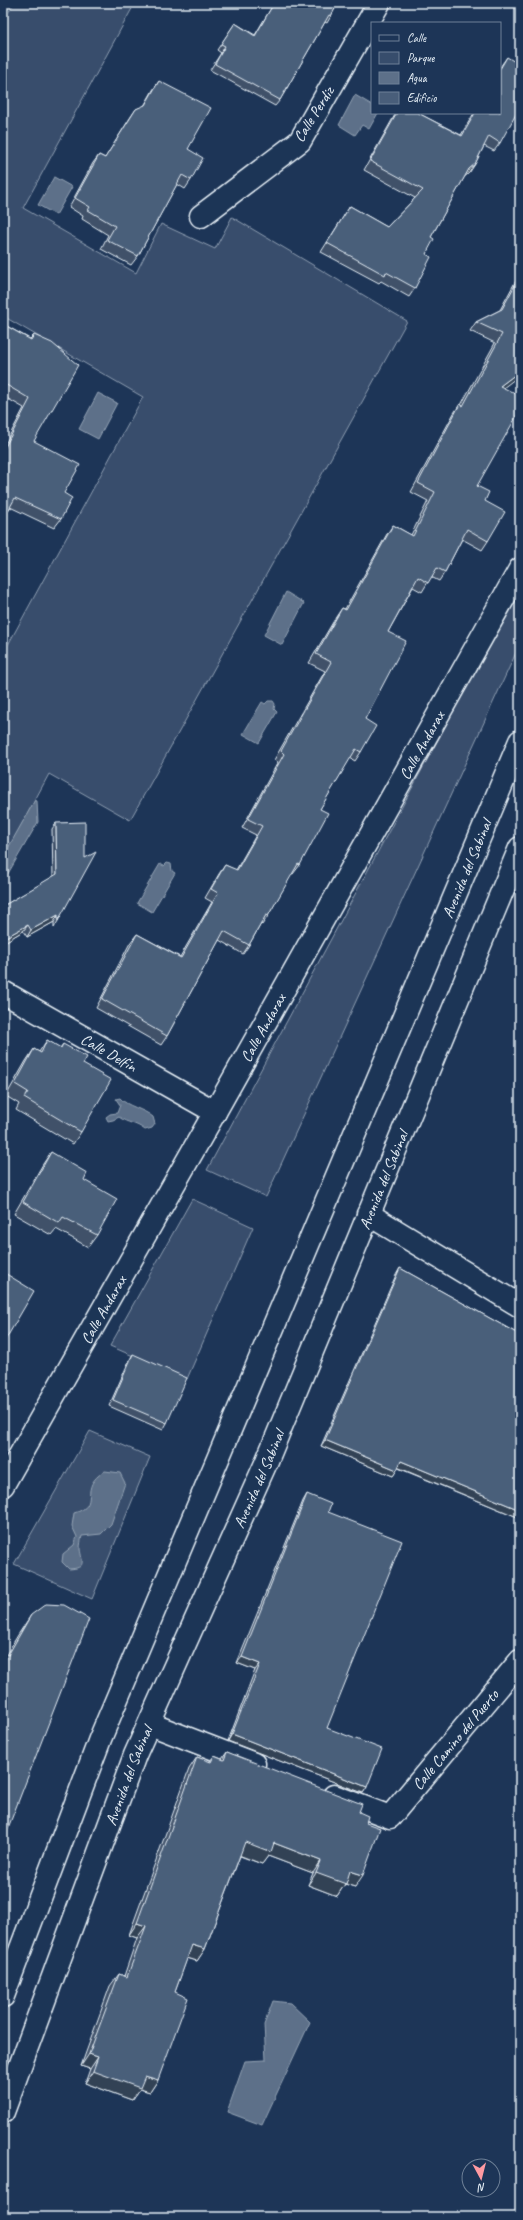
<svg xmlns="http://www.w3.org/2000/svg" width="523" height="2220" font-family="Caveat,sans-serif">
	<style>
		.green { fill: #374d6c; stroke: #909fb2 }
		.water { fill: #5d7089; stroke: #95a4b5 }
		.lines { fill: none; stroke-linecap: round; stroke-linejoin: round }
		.minor-casing { stroke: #e8f1f8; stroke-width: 25 }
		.minor { stroke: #1d3557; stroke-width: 22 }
		.wall { fill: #3f5169; stroke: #e8f1f8 }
		.shaded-wall { fill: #334255; stroke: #e8f1f8 }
		.building { fill: #495e7a; stroke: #e8f1f8 }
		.labels { text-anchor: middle; stroke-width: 4; stroke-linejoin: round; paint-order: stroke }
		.street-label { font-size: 16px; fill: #e8f1f8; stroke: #1d3557 }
	</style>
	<rect width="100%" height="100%" fill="#1d3557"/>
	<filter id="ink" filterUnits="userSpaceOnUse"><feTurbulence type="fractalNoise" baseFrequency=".025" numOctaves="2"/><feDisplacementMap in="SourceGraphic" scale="8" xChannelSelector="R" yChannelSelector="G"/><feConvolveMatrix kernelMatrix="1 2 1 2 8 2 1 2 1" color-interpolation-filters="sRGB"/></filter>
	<g filter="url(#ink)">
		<!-- green -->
		<path class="green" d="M14 3H135L23 208 136 273 161 224 215 249 232 217 407 321 130 820 49 774 3 859V654L143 397 3 316V21Z
			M520 587V644L266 1197 207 1170Z
			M192 1199 253 1227 187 1379 110 1346Z
			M90 1431 150 1457 92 1599 14 1564Z"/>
		<!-- water -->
		<path class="water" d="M355 95 372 105V113H378L369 129 362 125 355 135 339 125Z
			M54 177 72 187 56 215 38 205Z
			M98 393 117 403 98 439 79 429Z
			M286 592 304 603 282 645 264 635Z
			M268 701H273L275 704 274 709 277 712 259 743 243 734 262 702 265 704Z
			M35 800 37 801 38 822 6 877 3 879V857Z
			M167 863 171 864 172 871 175 873 152 912 137 903 160 864 164 866Z
			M120 1098C126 1106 144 1109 153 1117L155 1124 152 1128 145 1130C135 1122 128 1124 119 1117L113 1120 108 1121 106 1117 110 1114 117 1113 120 1105 116 1099Z
			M105 1471 120 1473 125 1483 111 1524 101 1534 82 1536C81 1540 80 1545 80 1549 82 1562 87 1568 69 1569L62 1562 63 1554 74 1545 77 1537 72 1526 74 1513C103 1505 76 1488 105 1471Z
			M273 2001 290 2003 310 2022 262 2125 227 2112 245 2061 266 2060 264 2025Z"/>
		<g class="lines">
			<defs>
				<g id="minor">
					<path d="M201 216 300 141 379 3"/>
					<path id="s1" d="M3 992 215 1112"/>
					<path d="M368 1214 520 1306"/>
					<path id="s2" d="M3 1485 215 1112 520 569"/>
					<path d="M150 1724 254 1764"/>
					<path id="s3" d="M334 1796 390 1817 520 1661"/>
					<path id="s4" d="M3 1996 100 1739 520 741"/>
					<path id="s5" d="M3 2112 135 1755 266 1463 520 848"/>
				</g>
			</defs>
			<!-- minor casing -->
			<use href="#minor" class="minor-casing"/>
			<!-- minor -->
			<use href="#minor" class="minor"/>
		</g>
		<!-- wall -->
		<path class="wall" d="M274 3H338L331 16 327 23 325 22 280 100 275 106 210 70 221 53 217 50 235 23 255 35Z
			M507 57 500 143 494 151 484 146 475 164 469 173 465 176 431 237 415 288 409 297 381 281 379 283 321 252 350 206 387 227 415 198 364 170 396 113H418L461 135 474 113H500V67Z
			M159 81 188 149 191 180 185 189 177 184 138 256 131 265 101 249 108 235 82 219 83 216 69 207 93 163 99 155 105 158 130 118 136 109 144 106 153 90Z
			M520 276 504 387 477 486 485 501 488 541 482 550 462 539 445 572 439 581 431 577 422 592 413 587 388 632 365 719 361 752 355 761 350 758 320 809 300 865 293 874 292 873 268 916 262 925 261 924 249 945 243 954 219 940 167 1036 161 1045 96 1008 130 943 137 934 180 957 212 902 205 898 219 874 225 865 236 870 256 835 242 828 278 762 274 760 325 671 309 663 336 617 342 608 345 609 387 534 393 525 411 535 428 501 411 492 454 413 460 404 461 405 495 343 470 331 476 322 500 310 514 284Z
			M3 324 30 339 34 335V441L64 493 61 519 54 528 10 507 3 520V448L24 408 3 396Z
			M56 823 58 921 54 928V922L27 937 23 931 3 943V906L53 877 52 829Z
			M47 1040 60 1048 63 1044 83 1064 81 1132 73 1144 16 1110 19 1104 6 1096 26 1061 34 1049 39 1052Z
			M51 1152 84 1180 97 1235 88 1247 56 1229 51 1235 14 1214 43 1164Z
			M400 1268 520 1335V1518L398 1468 393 1476 321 1446 396 1275Z
			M133 1354 167 1423 163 1430 109 1406 129 1361Z
			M307 1494 328 1512 327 1728 367 1787 363 1793 228 1741 255 1670 237 1663 303 1501Z
			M31 1615 3 1841V1660L18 1635Z
			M227 1752 359 1812 366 1823 355 1887 345 1884 337 1896 308 1885 313 1873 268 1856 262 1864 240 1856 205 1949 197 1961 187 1958 175 1992 158 2080 150 2092 140 2089 132 2100 85 2083 90 2069 81 2066 110 1986 119 1974 124 1976 137 1938 129 1935 189 1769 197 1757 209 1762 214 1756 222 1759Z"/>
		<!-- shaded-wall -->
		<path class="shaded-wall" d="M475 164 469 173 463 178 469 169Z
			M520 371V375L494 395 500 386Z
			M58 915 54 922 27 937 31 930Z
			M28 925 23 931 3 943 6 937Z
			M325 1440 397 1470 393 1476 321 1446Z
			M401 1461 520 1510V1518L397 1467Z
			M242 1657 260 1664 255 1670 237 1663Z
			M232 1734 367 1787 363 1793 228 1741Z
			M245 1842 274 1843 321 1861 313 1873 268 1856 262 1864 236 1854Z
			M350 1871 363 1875 355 1887 345 1884 337 1896 308 1885 316 1873Z
			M137 1923 146 1926 137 1938 129 1935Z
			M192 1945 205 1949 197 1961 184 1957Z
			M89 2054 98 2057 90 2069 81 2066Z
			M93 2071 145 2076 158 2080 150 2092 140 2089 132 2100 85 2083Z"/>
		<!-- building -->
		<path class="building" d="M274 3H338L331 16 329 15 280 100 215 64 225 46 221 44 235 23 255 36Z
			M507 57 520 65V107L500 143 489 136 475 164 469 169 431 237 434 239 426 254 431 257 415 288 386 272 385 275 327 243 350 206 387 227 423 190 370 161 397 113H418L462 136 475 113H500V69Z
			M159 81 211 108 188 149 203 158 191 180 182 175 138 256 107 240 115 226 88 210 90 207 75 198 99 155 105 158 136 109 145 105Z
			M520 276V371L500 386 520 396V410L477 486 489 492 485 501 505 512 488 541 467 529 445 572 437 568 428 583 418 577 388 632 406 641 365 719 376 726 361 752 356 749 320 809 328 813 300 865 298 864 268 916 266 915 249 945 224 931 167 1036 102 999 137 934 181 958 218 893 211 889 225 865 237 870 262 826 248 819 284 754 281 751 331 662 316 654 342 608 346 610 393 525 413 536 435 492 418 483 460 404 463 406 502 334 476 322 502 309Z
			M3 324 31 340 34 335 52 343 78 365 34 441 80 465 64 493 72 498 61 519 15 498 3 520V451L30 399 3 383Z
			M85 822V858L96 852 58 921V915L31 930 28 925 6 937 3 931V906L57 874 56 823Z
			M47 1040 61 1048 63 1044 87 1057 83 1064 111 1080 81 1132 24 1098 28 1092 15 1084 34 1049 41 1053Z
			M51 1152 87 1173 84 1180 117 1199 97 1235 63 1217 59 1223 23 1202Z
			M400 1268 520 1335V1510L401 1461 397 1470 325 1440Z
			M3 1272 34 1291 3 1344Z
			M133 1354 187 1378 167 1423 113 1400Z
			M307 1494 331 1504 328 1512 402 1541 327 1728 382 1749 367 1787 232 1734 260 1664 242 1657Z
			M46 1604 64 1605 89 1619 3 1841V1664L31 1615Z
			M227 1752 362 1804 359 1812 368 1816 366 1823 380 1828 363 1875 350 1871 346 1884 316 1873 321 1861 274 1843 271 1852 245 1842 205 1949 192 1945 175 1992 188 1998 158 2080 145 2076 140 2088 93 2071 98 2057 89 2054 119 1974 127 1977 146 1926 137 1923 197 1757 211 1762 214 1756 224 1760Z"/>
	</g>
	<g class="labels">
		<!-- street labels -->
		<g class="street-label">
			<text transform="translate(313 114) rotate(-58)" y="6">Calle Perdiz</text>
			<text dy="6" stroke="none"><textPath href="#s2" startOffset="850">Calle Andarax</textPath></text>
			<text dy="6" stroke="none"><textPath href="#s4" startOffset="1219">Avenida del Sabinal</textPath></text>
			<text dy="6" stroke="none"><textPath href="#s2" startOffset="526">Calle Andarax</textPath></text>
			<text dy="6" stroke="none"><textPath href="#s1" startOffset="122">Calle Delfín</textPath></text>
			<text dy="6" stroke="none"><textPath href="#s5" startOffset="1007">Avenida del Sabinal</textPath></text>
			<text dy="6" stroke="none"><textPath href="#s2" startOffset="202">Calle Andarax</textPath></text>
			<text dy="6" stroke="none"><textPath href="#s5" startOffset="683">Avenida del Sabinal</textPath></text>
			<text dy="6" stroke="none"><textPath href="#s3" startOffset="161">Calle Camino del Puerto</textPath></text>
			<text dy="6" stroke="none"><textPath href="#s5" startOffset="359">Avenida del Sabinal</textPath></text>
		</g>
	</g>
	<!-- margin -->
	<rect width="523" height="2220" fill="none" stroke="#1d3557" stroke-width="16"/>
	<rect x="8" y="8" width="507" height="2204" fill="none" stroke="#e8f1f8" stroke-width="1.5" filter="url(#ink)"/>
	<!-- legend -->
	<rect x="371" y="22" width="130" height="92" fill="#1d3557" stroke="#6e8097"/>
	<rect x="379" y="35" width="20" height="6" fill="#1d3557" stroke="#6e8097"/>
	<text x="407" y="42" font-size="12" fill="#e8f1f8">Calle</text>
	<rect x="379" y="52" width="20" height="12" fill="#374d6c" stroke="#6e8097"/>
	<text x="407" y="62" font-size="12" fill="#e8f1f8">Parque</text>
	<rect x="379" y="72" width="20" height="12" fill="#5d7089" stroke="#6e8097"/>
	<text x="407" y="82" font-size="12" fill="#e8f1f8">Agua</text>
	<rect x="379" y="92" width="20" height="12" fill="#495e7a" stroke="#6e8097"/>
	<text x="407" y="102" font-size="12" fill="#e8f1f8">Edificio</text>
	<!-- north arrow -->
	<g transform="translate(481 2178) rotate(173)"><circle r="19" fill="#1d3557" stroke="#6e8097"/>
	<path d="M0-3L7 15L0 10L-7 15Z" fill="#ff9aa2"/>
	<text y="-6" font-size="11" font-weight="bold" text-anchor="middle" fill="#e8f1f8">N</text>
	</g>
</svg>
